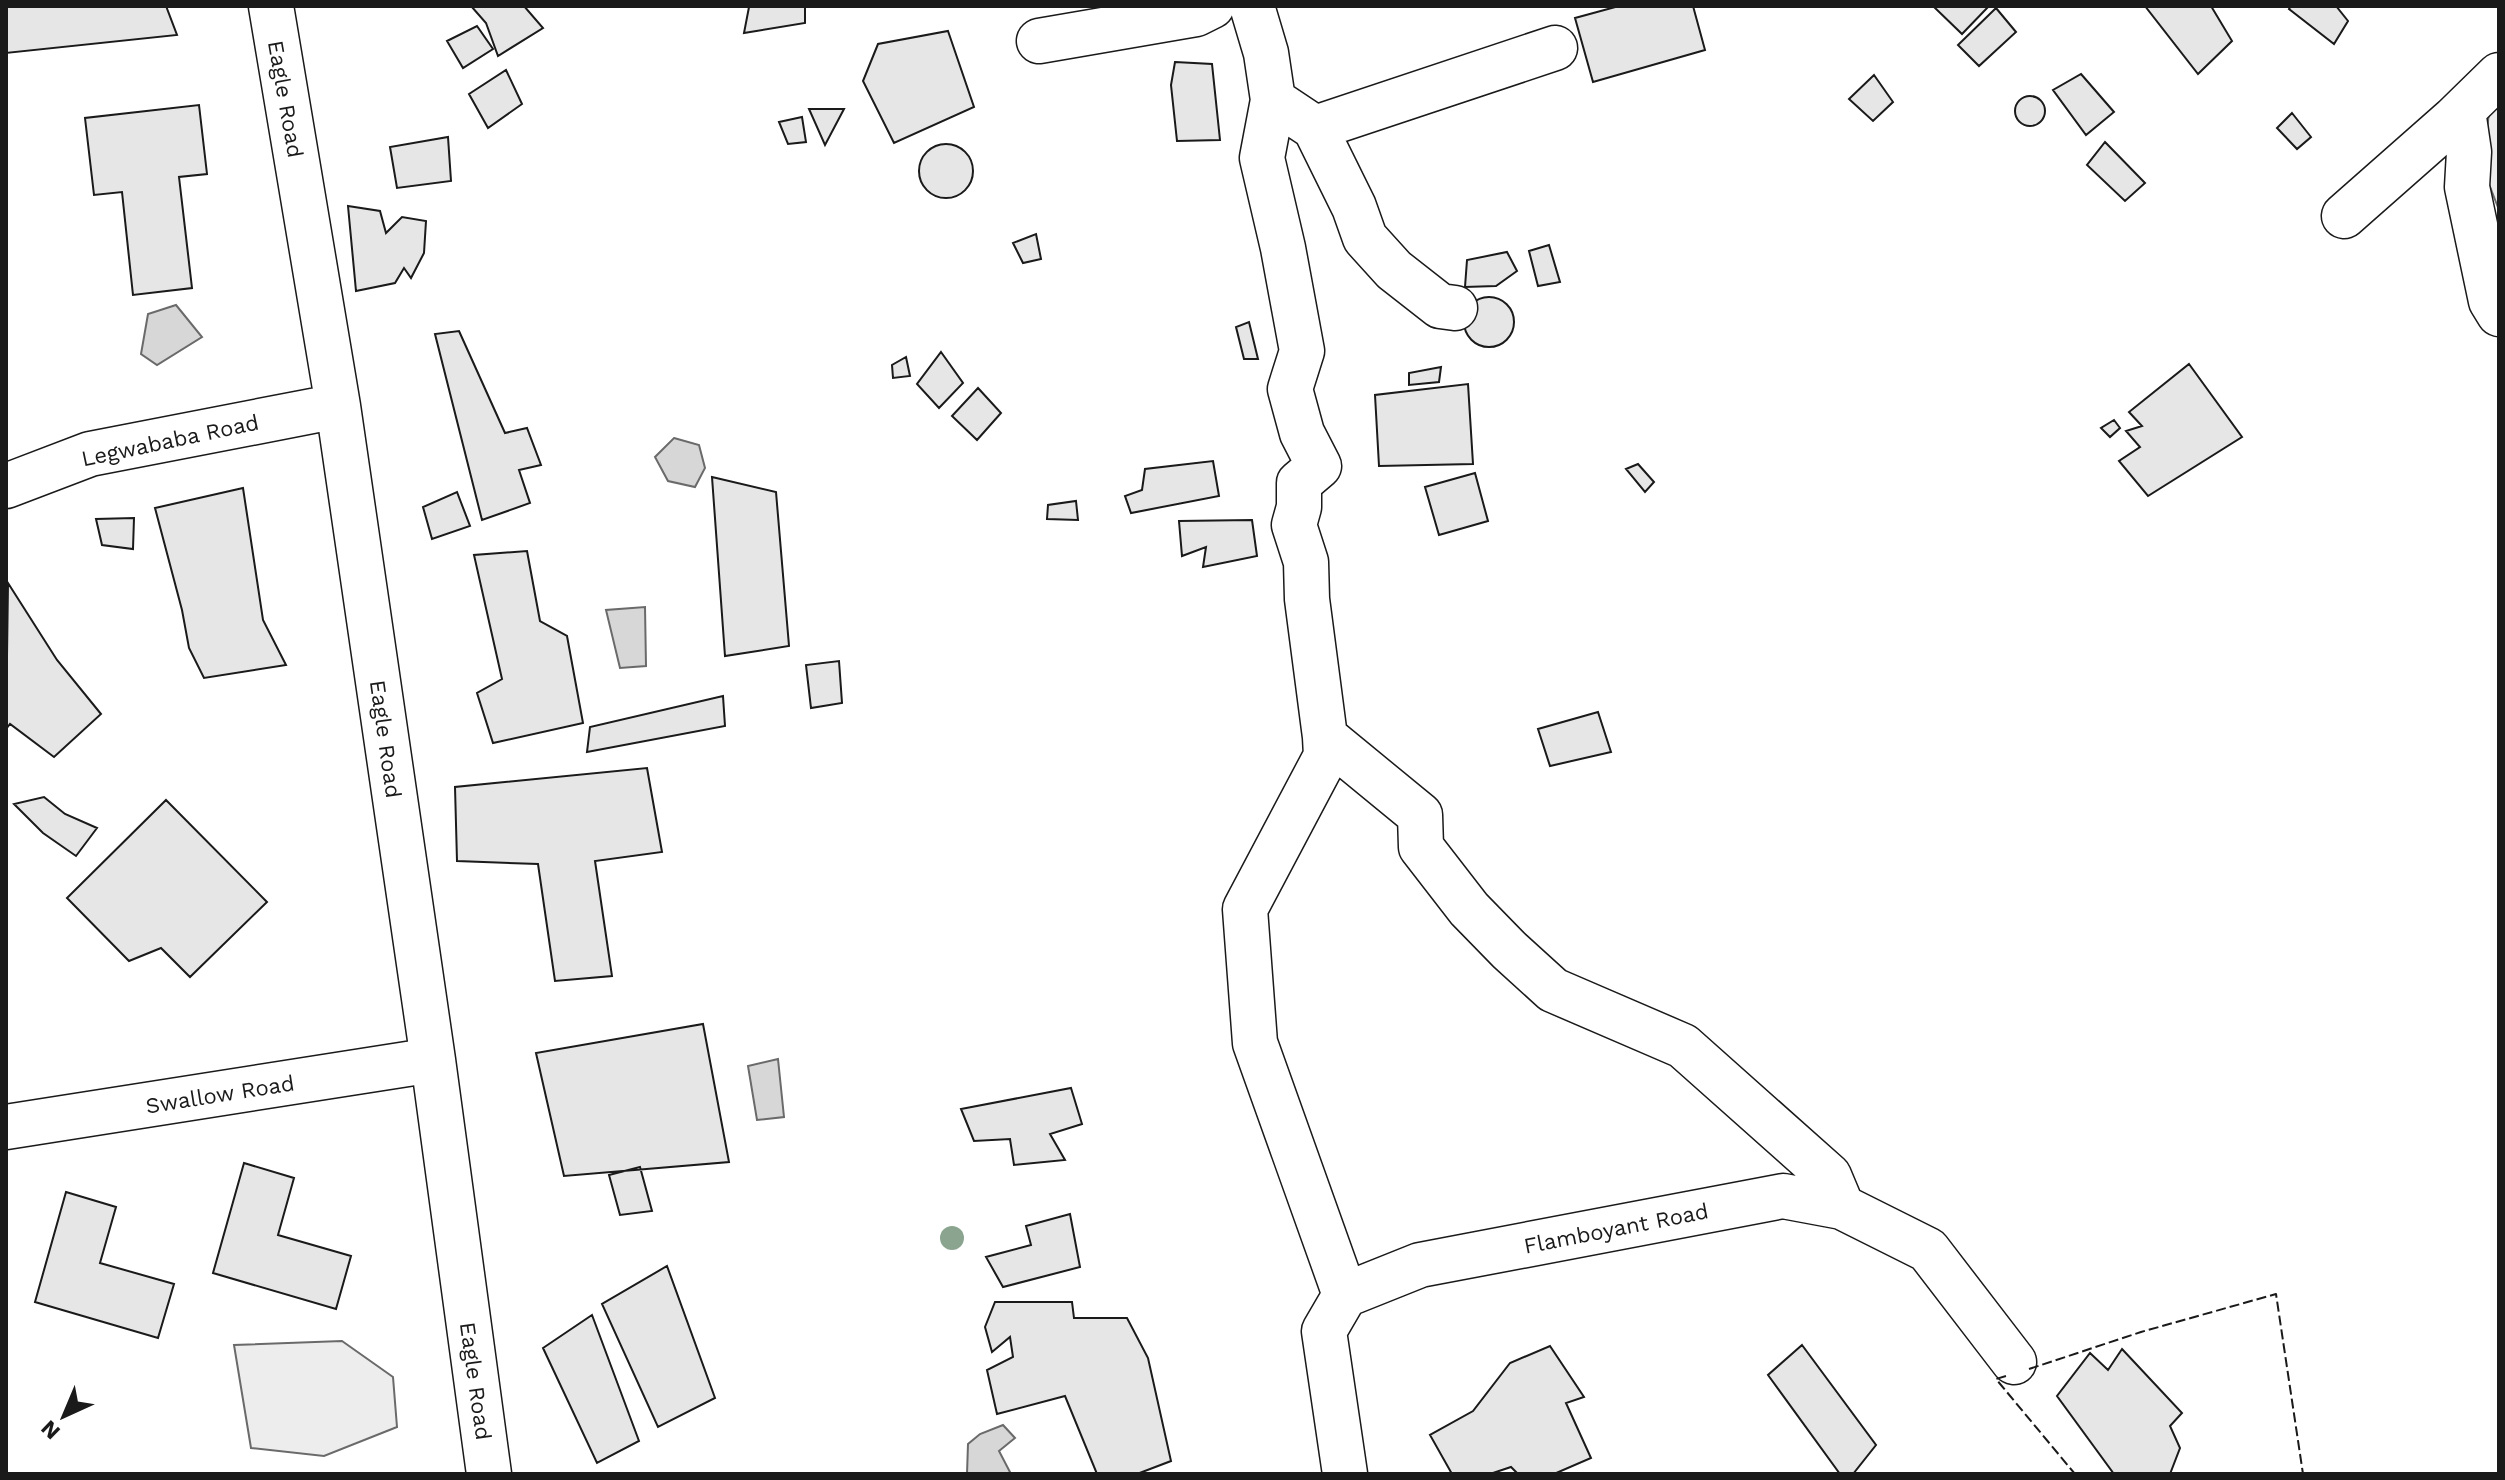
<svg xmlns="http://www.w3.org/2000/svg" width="2505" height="1480" font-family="'Work Sans',sans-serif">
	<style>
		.built { fill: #ededed; stroke: #6a6a6a; stroke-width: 2 }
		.water { fill: #d7d7d7; stroke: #6a6a6a; stroke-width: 2 }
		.building { fill: #e6e6e6; stroke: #1a1a1a; stroke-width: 2 }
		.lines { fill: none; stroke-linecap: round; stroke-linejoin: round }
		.minor-casing { stroke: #1a1a1a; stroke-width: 47 }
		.minor { stroke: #fff; stroke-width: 44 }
		.fence { stroke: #1a1a1a; stroke-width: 2; stroke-dasharray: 10 4; stroke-linecap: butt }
		.tree { fill: #8aa48f }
		.labels { text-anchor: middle; stroke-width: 6; stroke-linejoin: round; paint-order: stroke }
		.street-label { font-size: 22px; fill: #1a1a1a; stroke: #fff }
	</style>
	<rect width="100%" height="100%" fill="#fff"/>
	<!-- built -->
	<path class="built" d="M2499 90V210L2482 166 2491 98Z
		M342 1341 393 1377 397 1427 324 1456 251 1448 234 1345Z"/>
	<!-- water -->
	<path class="water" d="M176 305 202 337 157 365 141 354 148 314Z
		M674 438 699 445 705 468 695 487 668 481 655 457Z
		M645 607 646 666 620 668 606 610Z
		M778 1059 784 1117 757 1120 748 1066Z
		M1003 1425 1015 1438 999 1451 1011 1474H967L968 1444 980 1434Z"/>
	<!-- building -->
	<path class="building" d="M6 6H166L177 35 6 53Z
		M471 6H524L543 28 498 56 486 23Z
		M805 6V23L744 33 749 7Z
		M1619 6H1693L1705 50 1593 82 1575 18Z
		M1933 6H1989L1962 34Z
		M2145 6H2211L2232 41 2198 74Z
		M2291 6H2336L2348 21 2334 44 2289 9Z
		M1996 8 2016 32 1979 66 1958 45Z
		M477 26 493 49 463 68 447 41Z
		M948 31 974 107 894 143 863 81 878 44Z
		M1175 62 1212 64 1220 140 1177 141 1171 85Z
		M506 70 522 104 488 128 469 94Z
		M2081 74 2114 112 2086 135 2053 90Z
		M1874 75 1893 102 1873 121 1849 99Z
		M2015 111a15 15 0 1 1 30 0a15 15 0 1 1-30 0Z
		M199 105 207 174 179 177 192 288 133 295 122 192 94 195 85 118Z
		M809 109H844L825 145Z
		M2292 113 2311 137 2297 149 2277 128Z
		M802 117 806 142 788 144 779 122Z
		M448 137 451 181 397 188 390 147Z
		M2105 142 2145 183 2125 201 2087 165Z
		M919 171a27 27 0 1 1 54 0a27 27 0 1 1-54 0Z
		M348 206 380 211 386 233 402 217 426 221 424 253 411 278 404 268 395 283 356 291Z
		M1036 234 1041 259 1023 263 1013 243Z
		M1549 245 1560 282 1538 286 1529 251Z
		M1507 252 1517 271 1496 286 1465 287 1467 260Z
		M1464 322a25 25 0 1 1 50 0a25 25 0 1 1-50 0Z
		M1249 322 1258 359H1244L1236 327Z
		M459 331 505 433 527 428 541 465 519 470 530 503 482 520 435 334Z
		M941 352 963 383 939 408 917 384Z
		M906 357 910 376 893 378 892 365Z
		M2189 364 2242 437 2148 496 2119 461 2140 447 2126 431 2142 426 2129 412Z
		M1441 367 1439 382 1409 385V373Z
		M1468 384 1473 464 1379 466 1375 395Z
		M978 388 1001 413 977 440 952 416Z
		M2114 420 2120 428 2110 437 2101 428Z
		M1213 461 1219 496 1131 513 1125 496 1142 490 1145 469Z
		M1638 464 1654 482 1645 492 1626 469Z
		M1475 473 1488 521 1439 535 1425 487Z
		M712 477 776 492 789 646 725 656Z
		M243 488 263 620 286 665 204 678 189 648 182 610 155 508Z
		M457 492 470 526 432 539 423 507Z
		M1076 501 1078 520 1047 519 1048 505Z
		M134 518 133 549 102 545 96 519Z
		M1252 520 1257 556 1203 567 1206 547 1182 556 1179 521Z
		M527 551 540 621 567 636 583 723 493 743 477 693 502 679 474 555Z
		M8 583 57 660 101 714 54 757 10 724 6 729Z
		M839 661 842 703 811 708 806 665Z
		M723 696 725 726 587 752 590 727Z
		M1598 712 1611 752 1550 766 1538 729Z
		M647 768 662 852 595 861 612 976 555 981 538 864 457 861 455 787Z
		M44 797 65 814 97 828 76 856 43 833 14 804Z
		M166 800 267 902 190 977 161 948 129 961 67 898Z
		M703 1024 729 1162 564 1176 536 1053Z
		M1071 1088 1082 1124 1050 1134 1065 1160 1014 1165 1010 1139 974 1141 961 1109Z
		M244 1163 294 1178 278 1235 351 1256 336 1309 213 1273Z
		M640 1167 652 1211 620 1215 609 1175Z
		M66 1192 116 1207 100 1263 174 1284 158 1338 35 1302Z
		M1070 1214 1080 1267 1003 1287 986 1257 1031 1245 1026 1226Z
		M667 1266 715 1398 658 1427 602 1304Z
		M995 1302H1072L1074 1318H1127L1148 1358 1171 1461 1137 1474H1097L1065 1396 997 1414 987 1370 1013 1357 1010 1337 992 1352 985 1327Z
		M592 1315 639 1441 597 1463 543 1348Z
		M1802 1345 1876 1445 1853 1474H1840L1768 1375Z
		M1550 1346 1584 1397 1566 1403 1591 1458 1554 1474H1518L1511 1467 1490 1474H1452L1430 1435 1473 1411 1510 1363Z
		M2122 1349 2182 1413 2170 1426 2180 1448 2170 1474H2114L2057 1396 2090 1353 2108 1370Z"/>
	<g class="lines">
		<defs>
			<path id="minor" d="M271 6 338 406 433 1060 489 1474
				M1252 6 1266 53 1273 100 1315 128 1555 48
				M1039 41 1196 14 1212 6
				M1273 100 1262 158 1283 248 1302 351 1290 389 1302 433 1319 466 1299 483V507L1294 525 1306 562 1307 599 1325 737 1420 815 1421 847 1469 909 1509 950 1553 990 1683 1046 1829 1176 1842 1207
				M2463 111 2469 152 2467 187 2491 301 2499 314
				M1315 128 1354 207 1365 238 1394 270 1440 306 1455 308
				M2344 216 2454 119 2499 75
				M6 486 90 454 338 406
				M1325 737 1326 756 1245 909 1255 1043 1345 1295
				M6 1127 433 1060
				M1345 1474 1324 1331 1345 1295 1420 1265 1783 1196 1842 1207 1928 1250 2014 1362"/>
		</defs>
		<!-- minor casing -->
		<use href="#minor" class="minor-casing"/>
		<!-- minor -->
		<use href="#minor" class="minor"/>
		<!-- fence -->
		<path class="fence" d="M2029 1369 2141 1332 2276 1294 2303 1474
			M2006 1376 1996 1379 2075 1474"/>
	</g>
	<!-- trees -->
	<circle class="tree" cx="952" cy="1238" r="12"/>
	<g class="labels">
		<!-- street labels -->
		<g class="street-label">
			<text transform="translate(286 99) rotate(80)" y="8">Eagle Road</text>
			<text transform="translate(170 440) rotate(-12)" y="8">Legwababa Road</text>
			<text transform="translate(386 739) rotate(82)" y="8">Eagle Road</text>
			<text transform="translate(220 1094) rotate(-9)" y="8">Swallow Road</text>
			<text transform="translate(1616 1228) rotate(-11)" y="8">Flamboyant Road</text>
			<text transform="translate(476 1381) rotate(82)" y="8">Eagle Road</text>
		</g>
	</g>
	<!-- border -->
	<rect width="2505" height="1480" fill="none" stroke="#1a1a1a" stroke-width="16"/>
	<!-- north arrow -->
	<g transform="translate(64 1416) rotate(224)" stroke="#ffffff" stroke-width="6" paint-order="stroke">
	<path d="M0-6L14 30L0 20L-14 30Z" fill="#1a1a1a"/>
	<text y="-12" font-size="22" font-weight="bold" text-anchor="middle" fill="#1a1a1a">N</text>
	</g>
</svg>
